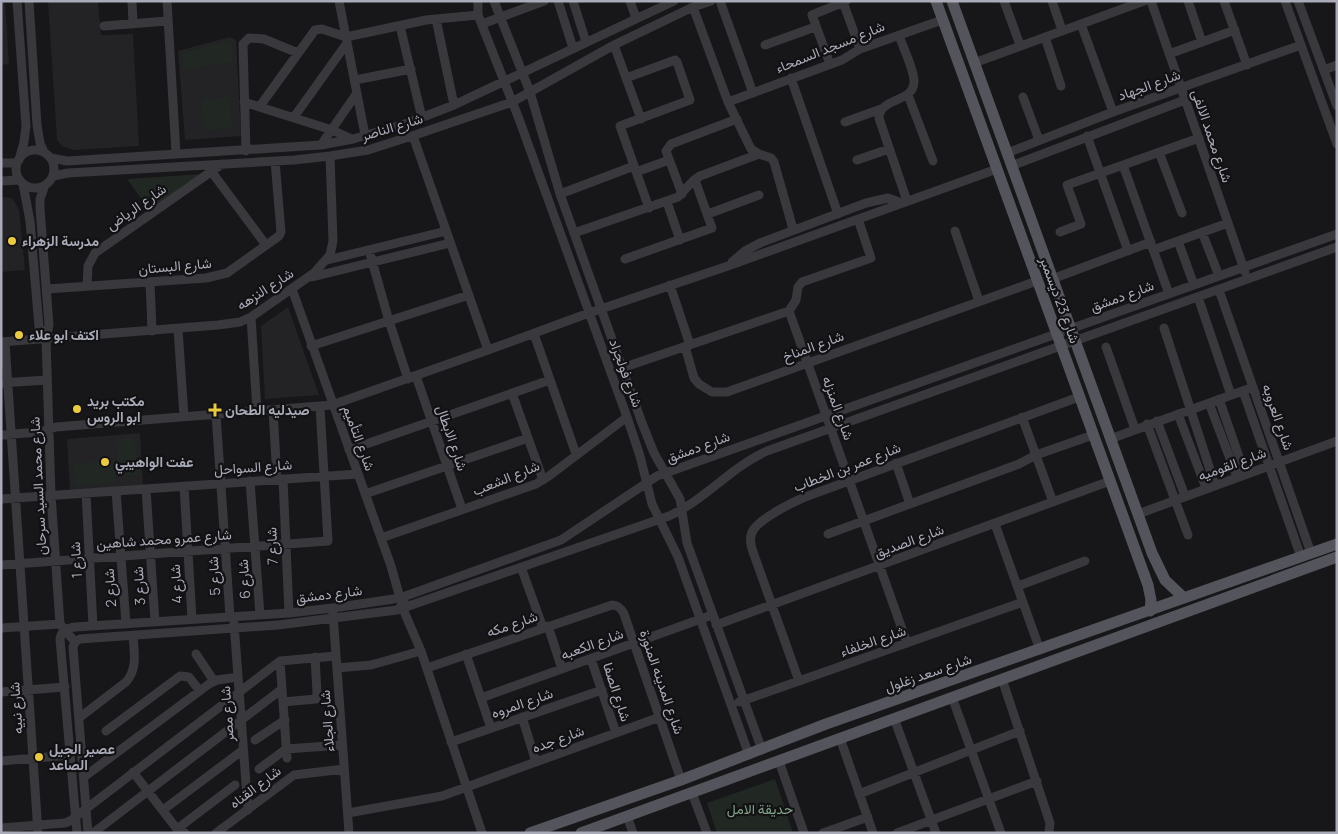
<svg xmlns="http://www.w3.org/2000/svg" width="1338" height="834" font-family="Manrope,Vazirmatn,sans-serif">
	<style>
		.built { fill: #232225 }
		.green { fill: #212823 }
		.lines { fill: none; stroke-linecap: round; stroke-linejoin: round }
		.minor { stroke: #38383d; stroke-width: 9 }
		.major { stroke: #54545c; stroke-width: 11 }
		.poi-dot { fill: #e9cb3d; stroke: #121113; stroke-width: 2 }
		.labels { text-anchor: middle; stroke-width: 4.5; stroke-linejoin: round; paint-order: stroke }
		.street-label { font-size: 14px; fill: #a9abb8; stroke: #121113 }
		.poi-label { font-size: 14px; font-weight: bold; fill: #a9abb8; stroke: #121113; text-anchor: start }
		.park-label { font-size: 14px; fill: #81a288; stroke: #121113 }
	</style>
	<rect width="100%" height="100%" fill="#171618"/>
	<!-- built -->
	<path class="built" d="M1 1H5L9 64 1 65Z
		M48 1H98L101 35 133 34 139 146 73 150 62 146 57 140Z
		M230 37 236 40 241 136 185 140 178 51Z
		M1 197 12 198 19 209 25 270 1 272Z
		M288 307 319 395 265 399 261 326Z
		M140 433 143 486 70 491 67 439Z"/>
	<!-- green -->
	<path class="green" d="M229 41 232 43V62L183 70 182 53Z
		M229 97 232 128 205 131 201 100Z
		M203 174 150 211 127 179Z
		M135 438 138 475 119 477 116 439Z
		M115 460 117 482 76 486 74 464Z
		M775 779 793 833H717L707 803Z"/>
	<g class="lines">
		<!-- minor -->
		<path class="minor" d="M17 1 26 126 24 142 19 160
			M29 1 37 125 40 143 44 152
			M132 1 133 24
			M167 1 176 153
			M339 1 365 135
			M478 1V15L519 119 627 417 640 456 652 504 678 557 749 755
			M494 1 530 92 560 194 642 423 654 453 680 499 687 543 762 750
			M558 1 573 48
			M573 1 586 42
			M630 1 636 18
			M720 1 753 93
			M1004 1 1020 45
			M1052 1 1062 30
			M1151 1 1245 272
			M1188 1 1202 42
			M1224 1 1247 65
			M1285 1 1337 144
			M1298 1 1337 106
			M843 2 860 49
			M693 7 728 102 751 149 759 154 771 158 774 162 793 229
			M436 19 454 105
			M482 24 544 1
			M1081 24 1113 112
			M104 26 167 21
			M400 26 422 118
			M899 35C903 48 913 67 914 80 915 104 880 96 879 118L907 201
			M1045 37 1061 86
			M614 45 641 119
			M765 45 815 27
			M1169 54 1235 30
			M974 63 1144 1
			M830 64 812 15 846 1
			M1324 70 1337 65
			M626 78 675 60 677 62 690 100 620 126 649 208
			M791 78 838 214
			M355 80 411 69
			M908 95 933 161
			M1023 97 1039 140
			M244 102 332 130 352 139
			M728 102 842 60 860 49 942 20
			M260 106 315 30 322 29 346 37 426 20 478 15
			M294 117 347 43
			M845 122 881 109
			M413 136 488 350
			M1087 136 1128 251
			M321 145 357 93
			M16 169a19 19 0 1 1 38 0a19 19 0 1 1-38 0Z
			M246 151 243 44 249 38 264 39 298 53
			M1159 152 1182 213
			M1007 153 1113 112 1301 45
			M51 158 67 161 321 145 353 139 405 124 454 105 674 1
			M857 160 889 149
			M1 163H17
			M1123 165 1169 294
			M1011 166 1185 100
			M208 167 266 245
			M636 172 669 160
			M53 176 68 173 294 160 330 156 368 150 418 134 512 102 614 45 693 7 711 1
			M1 181 20 180
			M23 184 30 221 39 327 46 339
			M45 185 40 199V208L49 325 46 339 51 495 60 624 75 642
			M560 194 634 166
			M682 194 666 151 671 144 737 119
			M667 202 680 240
			M708 214 759 195
			M858 219 871 258 802 282 798 287 796 300 789 311 907 643
			M955 231 979 301
			M1060 232 1081 224 1067 185 1199 138
			M1202 232 1219 276
			M574 233 678 197 693 181 700 176 759 154
			M1178 241 1194 285
			M369 250 389 321 408 379
			M1153 250 1228 223
			M625 259 712 228 695 180
			M327 260 446 231
			M732 262 745 251 760 243 866 203 888 198 902 203
			M312 277 450 243
			M1052 279 1151 242
			M150 282 152 331
			M670 285 689 342 686 350 694 378 699 384 712 392H727L1037 281
			M87 286 88 266 95 253 222 164
			M47 289 206 278 227 273 279 236 281 232 275 161
			M292 289 391 566 400 598 404 601
			M1219 290 1311 553
			M1198 297 1231 395
			M251 317 257 411
			M1164 328 1215 485
			M178 329 184 416
			M534 334 576 454
			M1 342 218 325 240 322 251 317 314 273 330 255 333 241 330 156
			M5 342 38 833
			M311 346 469 295
			M1106 347 1135 429
			M622 368 789 311
			M416 376 462 509
			M1 383 47 380
			M1243 391 1301 557
			M512 393 543 480
			M1219 399 1245 474
			M1209 403 1237 477
			M273 410 277 479
			M216 414 230 617
			M1178 414 1206 488
			M1022 417 1053 502
			M1157 421 1185 496
			M1147 424 1188 535
			M1 435 39 432 56 427 332 405 488 350 589 313 728 266 997 169
			M1110 439 1248 389
			M349 450 550 380
			M896 463 910 504
			M283 479 289 613
			M250 481 260 615
			M184 486 192 619
			M146 489 155 622
			M116 491 126 624
			M86 493 93 626
			M365 494 528 438
			M1 499 358 474
			M1138 514 1337 441
			M995 524 1040 650
			M828 534 1019 464 1036 455 1093 435
			M381 538 536 484 549 476 627 417
			M1 565 328 541 320 407
			M521 567 543 628
			M1018 586 1085 561
			M400 607 403 609 421 651 482 833
			M333 614 349 833
			M234 623 248 810
			M716 625 1110 481
			M548 626 562 669
			M1 628 60 624
			M75 642 80 639 278 625 397 610 669 516C705 500 731 467 767 451L1337 247
			M75 642 73 647 88 833
			M196 654 214 681
			M466 654 491 728
			M591 659 616 733
			M280 661 287 758
			M337 668 371 665 421 651
			M427 668 612 605C618 605 621 608 624 614L681 780
			M1002 679 1050 823 1049 833
			M799 681 752 549C750 542 749 535 754 529 763 517 791 503 805 497L1079 397
			M1 692 65 687
			M952 697 1001 833
			M481 698 712 615
			M283 702 316 699 317 693 315 657
			M739 702 1023 602
			M522 717 536 762
			M79 718 126 682C138 669 134 651 133 635
			M894 718 936 833
			M106 731 180 676 189 677 200 691
			M840 738 873 833
			M255 740 285 720
			M451 742 602 690
			M1 761 71 755
			M779 761 804 833
			M259 769 286 749 342 745
			M133 772 177 829 185 833
			M84 777 209 684 217 680 238 677
			M692 793 707 833
			M859 794 1020 731
			M163 810 243 750
			M348 813 442 796 660 717
			M627 816 633 833
			M1 828 65 823 70 821 280 661 336 656
			M177 829 235 785
			M77 833 60 639C61 631 68 628 75 627L289 613 333 608 400 598 561 540 657 476 1337 234
			M93 833 282 689
			M216 833 294 775 344 769
			M823 833 868 817
			M897 833 1037 781"/>
		<!-- major -->
		<path class="major" d="M936 1 1148 585 1151 600 1150 611
			M952 1 1152 553 1165 580 1184 598
			M530 833 681 780 826 724 1337 544
			M581 833 1337 557"/>
	</g>
	<!-- markers -->
	<g class="poi-dot">
		<circle cx="12" cy="241" r="5"/>
		<circle cx="19" cy="335" r="5"/>
		<circle cx="77" cy="409" r="5"/>
		<path d="M212.5 402.5h5v5h5v5h-5v5h-5v-5h-5v-5h5z"/>
		<circle cx="105" cy="462" r="5"/>
		<circle cx="39" cy="757" r="5"/>
	</g>
	<g class="labels">
		<!-- street labels -->
		<g class="street-label">
			<text transform="translate(830 47) rotate(-22)" y="5">شارع مسجد السمحاء</text>
			<text transform="translate(1149 85) rotate(-20)" y="5">شارع الجهاد</text>
			<text transform="translate(392 127) rotate(-17)" y="5">شارع الناصر</text>
			<text transform="translate(1212 136) rotate(71)" y="5">شارع محمد الالفى</text>
			<text transform="translate(136 207) rotate(-35)" y="5">شارع الرياض</text>
			<text transform="translate(175 266) rotate(-5)" y="5">شارع البستان</text>
			<text transform="translate(265 289) rotate(-33)" y="5">شارع النزهه</text>
			<text transform="translate(1122 296) rotate(-20)" y="5">شارع دمشق</text>
			<text transform="translate(1060 300) rotate(70)" y="5">شارع 23 ديسمبر</text>
			<text transform="translate(813 346) rotate(-20)" y="5">شارع المناخ</text>
			<text transform="translate(626 373) rotate(70)" y="5">شارع فولجراد</text>
			<text transform="translate(838 408) rotate(70)" y="5">شارع المنزله</text>
			<text transform="translate(1278 417) rotate(71)" y="5">شارع العروبه</text>
			<text transform="translate(359 438) rotate(70)" y="5">شارع التأميم</text>
			<text transform="translate(452 438) rotate(71)" y="5">شارع الابطال</text>
			<text transform="translate(698 447) rotate(-20)" y="5">شارع دمشق</text>
			<text transform="translate(1232 464) rotate(-20)" y="5">شارع القوميه</text>
			<text transform="translate(253 467) rotate(-4)" y="5">شارع السواحل</text>
			<text transform="translate(847 467) rotate(-21)" y="5">شارع عمر بن الخطاب</text>
			<text transform="translate(506 478) rotate(-22)" y="5">شارع الشعب</text>
			<text transform="translate(38 486) rotate(-93)" y="5">شارع محمد السيد سرحان</text>
			<text transform="translate(164 539) rotate(-4)" y="5">شارع عمرو محمد شاهين</text>
			<text transform="translate(909 541) rotate(-20)" y="5">شارع الصديق</text>
			<text transform="translate(272 546) rotate(-92)" y="5">شارع 7</text>
			<text transform="translate(76 560) rotate(-93)" y="5">شارع 1</text>
			<text transform="translate(214 576) rotate(-94)" y="5">شارع 5</text>
			<text transform="translate(244 579) rotate(-94)" y="5">شارع 6</text>
			<text transform="translate(176 584) rotate(-94)" y="5">شارع 4</text>
			<text transform="translate(139 586) rotate(-94)" y="5">شارع 3</text>
			<text transform="translate(110 588) rotate(-94)" y="5">شارع 2</text>
			<text transform="translate(329 594) rotate(-7)" y="5">شارع دمشق</text>
			<text transform="translate(512 624) rotate(-19)" y="5">شارع مكه</text>
			<text transform="translate(873 641) rotate(-19)" y="5">شارع الخلفاء</text>
			<text transform="translate(592 644) rotate(-20)" y="5">شارع الكعبه</text>
			<text transform="translate(928 673) rotate(-19)" y="5">شارع سعد زغلول</text>
			<text transform="translate(662 682) rotate(71)" y="5">شارع المدينه المنورة</text>
			<text transform="translate(617 692) rotate(72)" y="5">شارع الصفا</text>
			<text transform="translate(522 703) rotate(-19)" y="5">شارع المروه</text>
			<text transform="translate(16 708) rotate(-94)" y="5">شارع نبيه</text>
			<text transform="translate(227 714) rotate(-94)" y="5">شارع مصر</text>
			<text transform="translate(327 721) rotate(-94)" y="5">شارع الجلاء</text>
			<text transform="translate(558 739) rotate(-20)" y="5">شارع جده</text>
			<text transform="translate(255 787) rotate(-37)" y="5">شارع القناه</text>
		</g>
		<!-- poi labels -->
		<g class="poi-label">
			<text x="22" y="246">مدرسة الزهراء</text>
			<text x="29" y="340">اكتف ابو علاء</text>
			<text x="87" y="406">مكتب بريد<tspan x="87" dy="16">ابو الروس</tspan></text>
			<text x="225" y="415">صيدليه الطحان</text>
			<text x="115" y="467">عفت الواهيبي</text>
			<text x="49" y="754">عصير الجيل<tspan x="49" dy="16">الصاعد</tspan></text>
		</g>
		<!-- park labels -->
		<g class="park-label">
			<text x="760" y="814">حديقة الامل</text>
		</g>
	</g>
	<!-- border -->
	<rect width="1338" height="834" fill="none" stroke="#a9abb8" stroke-width="5"/>
</svg>
